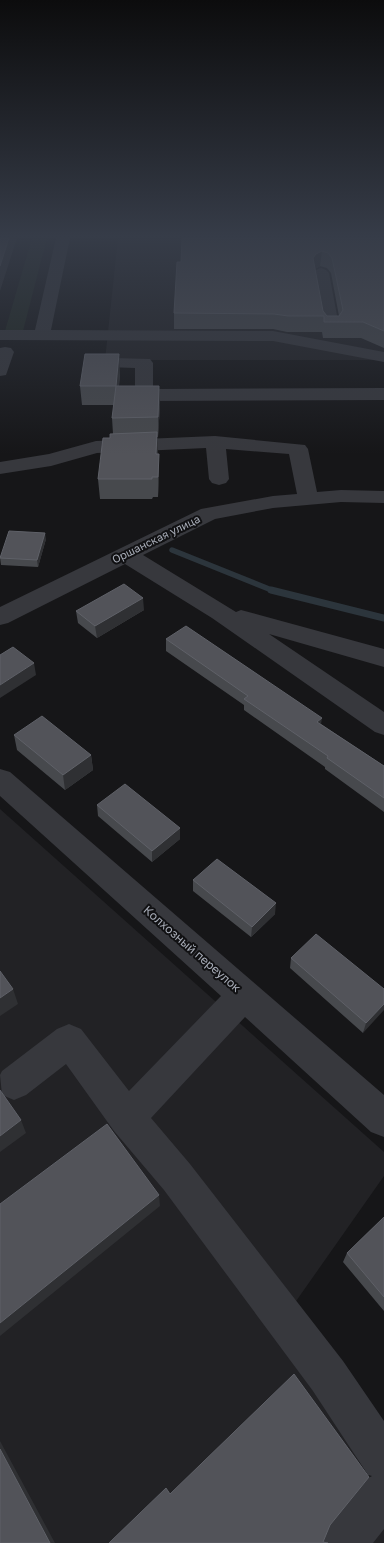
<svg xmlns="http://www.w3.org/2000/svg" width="384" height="1543" font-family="'Golos Text',sans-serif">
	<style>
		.built { fill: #222225 }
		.green { fill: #1e261f }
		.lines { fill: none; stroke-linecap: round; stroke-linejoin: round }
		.stream-far1 { stroke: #2c353c; stroke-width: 5.5 }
		.stream { stroke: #2c353c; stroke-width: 7 }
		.minor { fill: #37383d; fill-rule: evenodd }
		.wall { fill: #47494d; fill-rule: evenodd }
		.shaded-wall { fill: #2f3033 }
		.building { fill: #525359; stroke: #5f6168; fill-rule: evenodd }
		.labels { text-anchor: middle; stroke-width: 4; stroke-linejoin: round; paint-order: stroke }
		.far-street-label { font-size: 11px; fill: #a8adb8; stroke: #111113 }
		.street-label { font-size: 12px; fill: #a8adb8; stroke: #111113 }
	</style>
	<rect width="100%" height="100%" fill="#161618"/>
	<!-- built -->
	<path class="built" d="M118 238H358L384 242V360H105Z
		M0 809 384 1152V1176L280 1324 384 1505V1543H0Z"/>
	<!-- green -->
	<path class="green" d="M32 238H47L23 331H5Z"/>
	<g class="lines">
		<!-- stream-far1 -->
		<path class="stream-far1" d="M172 550 274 591"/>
		<!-- stream -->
		<path class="stream" d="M271 590 384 618"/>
		<!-- minor -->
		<path class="minor" d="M56 238H70L51 330 273 331 384 352V362L273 341 0 340V330H35Z
			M321 268 326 270 329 273 339 326 337 330H325L323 326 313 273 316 270Z
			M5 347 11 348 14 352 6 375 0 376V348Z
			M113 358 150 359 153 363V389L384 388V400L144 401 138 399 135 395V368L107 367 104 363 107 359Z
			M215 436 305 445 308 449 317 492 341 490 384 491V503L341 502 273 508 215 519 143 555 236 612 241 610 384 649V667L269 634 384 712V735L375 732 212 618 125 564 8 623 0 625V607L201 509 273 496 297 494 289 454 226 449 229 479 226 483 219 485 212 483 209 479 206 448 97 453 51 466 0 474V462L49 454 96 441Z
			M0 769 10 772 384 1095V1137L371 1132 245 1017 151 1118 190 1164 343 1361 384 1421V1529L373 1543H320L327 1527 368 1478 372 1476 368 1475 313 1391 164 1190 114 1131 66 1064 26 1095 14 1100 2 1095 0 1075 2 1071 57 1029 69 1024 81 1029 129 1091 221 996 0 796Z"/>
	</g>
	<!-- wall -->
	<path class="wall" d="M384 238V348L361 338H323L322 332H287L273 329H174V313L181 262ZM320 266 327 268 331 273 339 316H327L323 311 315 269Z
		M120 373 119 386H159L160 405 158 437H157L158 454 159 474 158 497H153L152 499H100L98 479 110 438 113 434 112 418 114 405H82L80 386Z
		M46 539 38 567 1 565 0 557Z
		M144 610 97 638 78 623 76 611Z
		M166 639 321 724 384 766V812L325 769V767L244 710V705L166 651Z
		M14 735 91 755 93 770 65 790 17 750Z
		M97 805 180 839 152 862 98 816Z
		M193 880 275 914 251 937 193 891Z
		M291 958 384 989 363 1033 290 968Z
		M384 1217V1311L343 1262 347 1253Z"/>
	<!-- shaded-wall -->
	<path class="shaded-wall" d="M9 238H17L0 291V266Z
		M322 251 320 266 315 269 313 258 316 254Z
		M119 354 120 373 117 405 116 386Z
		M159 386 160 405 158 437V417Z
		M157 432 158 452 157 474 156 454Z
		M159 454V474L158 497V477Z
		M45 533 46 539 38 567 37 560Z
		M143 598 144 610 97 638 95 626Z
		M34 663 36 675 0 698V685Z
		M322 718 320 730 317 722Z
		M91 755 93 770 65 790 63 775Z
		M180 828V839L152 862V851Z
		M276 903 275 914 251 937 252 927Z
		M13 989 18 1004 0 1016V998Z
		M384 1004V1010L363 1033 366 1023Z
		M21 1120 26 1133 0 1152V1136Z
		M159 1195 160 1206 0 1336V1323Z
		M0 1441 55 1543H50L0 1449Z"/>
	<!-- building -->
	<path class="building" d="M0 238H9L0 266Z
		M182 238H384V331L363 322H324V316H288L274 314 174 313 177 262H181ZM322 251 328 253 332 258 343 310 339 316H327L323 311 313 258 316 254Z
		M85 354H119L116 386H80Z
		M116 386H159L158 417 112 418Z
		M157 432 156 454H159L158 477H152V479H98L103 438H110V434Z
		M9 531 45 533 37 560 0 558Z
		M124 584 143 598 95 626 76 611Z
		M186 626 322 718 317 722 384 766V798L327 758 328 756 244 699 248 696 166 639Z
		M13 647 34 663 0 685V655Z
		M42 716 91 755 63 775 14 735Z
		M125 784 180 828 152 851 97 805Z
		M217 859 276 903 252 927 193 880Z
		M316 934 384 989V1004L366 1023 291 958Z
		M0 971 13 989 0 998Z
		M0 1090 21 1120 0 1136Z
		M107 1124 159 1195 0 1323V1204Z
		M384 1217V1297L347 1253Z
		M294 1374 369 1477 330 1525 323 1542 328 1543H109L166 1488 170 1494Z
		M0 1449 50 1543H0Z"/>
	<!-- sky -->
	<linearGradient id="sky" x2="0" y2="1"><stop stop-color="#0c0c0d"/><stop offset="0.52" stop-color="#363c48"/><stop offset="1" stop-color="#363c48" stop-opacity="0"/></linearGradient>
	<rect width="384" height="454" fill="url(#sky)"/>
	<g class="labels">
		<!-- far-street labels -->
		<g class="far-street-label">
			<text transform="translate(156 539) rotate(-26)" y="4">Оршанская улица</text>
		</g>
		<!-- street labels -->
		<g class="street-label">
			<text transform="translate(192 949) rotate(41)" y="4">Колхозный переулок</text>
		</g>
	</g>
</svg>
